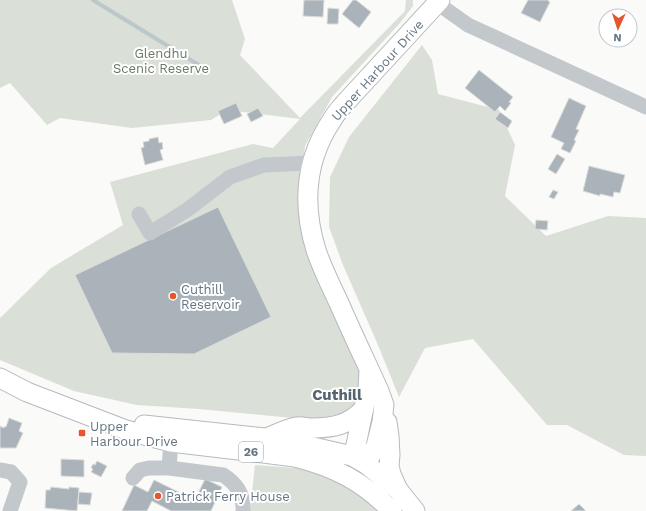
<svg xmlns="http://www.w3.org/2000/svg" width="646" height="511" font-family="'Work Sans',sans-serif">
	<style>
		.green { fill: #dadfd7 }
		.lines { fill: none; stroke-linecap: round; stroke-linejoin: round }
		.stream { stroke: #bbc7cb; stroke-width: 4 }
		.building { fill: #aab3b9; stroke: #dcdcda }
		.major-casing { stroke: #b5babe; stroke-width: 21 }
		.minor { stroke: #c3c8cc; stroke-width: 15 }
		.major { stroke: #fff; stroke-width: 19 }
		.poi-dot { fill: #e4572e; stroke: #fff; stroke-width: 1.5 }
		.labels { text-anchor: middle; stroke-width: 4; stroke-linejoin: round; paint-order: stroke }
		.shield { fill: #fff; stroke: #939fa8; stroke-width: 1 }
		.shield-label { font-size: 12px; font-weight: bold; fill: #657683 }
		.park-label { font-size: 13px; fill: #687a64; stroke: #fff }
		.street-label { font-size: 13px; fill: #657683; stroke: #fff }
		.poi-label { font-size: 13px; fill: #657683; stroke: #fff; text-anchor: start }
		.quarter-label { font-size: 15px; font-weight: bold; fill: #57646e; stroke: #fff }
	</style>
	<rect width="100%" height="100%" fill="#fafaf8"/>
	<!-- green -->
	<path class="green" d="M0 0H232L245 39 240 55 300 118 405 11 406 0H413V6L400 23 332 97 305 146 300 194 363 372 352 411 313 420 199 409 137 405 74 391 0 360V318L51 268 123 225 110 182 253 144 273 148 300 119 227 110 211 120 132 128 60 118 47 125 10 83 0 88Z
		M422 45 432 60 438 94 499 110 515 145 505 196 546 236 608 216 646 218V456L624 455 567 425H547L473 339 425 348 399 397 378 345 343 265 329 227 330 177 349 137Z
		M255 465 309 469 346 485 380 511H250Z"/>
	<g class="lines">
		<!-- stream -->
		<path class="stream" d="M93 0 207 70"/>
	</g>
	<!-- building -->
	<path class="building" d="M304 0H324L323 17 303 16Z
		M353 0H356L371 12 359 28 342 14Z
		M528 0H549L548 1 550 2 540 22 521 13Z
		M328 8 339 9 338 24H327Z
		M479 70 513 97 509 102 511 103 505 111 500 106 495 112 465 88Z
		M569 98 586 106 576 129 579 130 574 140 576 141 570 153 561 149 564 143 551 137Z
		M236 103 242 116 224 124 218 111Z
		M258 108 263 116 251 122 247 114Z
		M500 112 512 121 508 128 495 119Z
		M158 137 159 143 162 142 163 149 160 150 163 160 145 165 141 148 144 147 143 142 149 141V139Z
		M557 154 565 159 556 174 548 169Z
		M589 166 625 175 620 193 614 192 613 197 600 194V196L583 191Z
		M553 190 558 192 554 199 549 197Z
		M218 207 271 317 194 354 112 353 75 275Z
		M536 220 548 221 547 230 535 229Z
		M9 418 22 423 19 431 23 433 16 448H0V426L4 428 5 426 6 427Z
		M61 459 84 460V477L61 476Z
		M97 461 107 466 101 477 91 472 93 469 91 468 93 464 95 465Z
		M205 479 222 487 211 511H171L152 501 147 511H122L134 485 148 492 154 480 195 500Z
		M51 487 69 489V487L79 488 77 511 45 508 46 490H50Z
		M79 492 92 493 90 505 78 504Z
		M579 504 586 511H571Z"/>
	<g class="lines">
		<defs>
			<path id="major" d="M0 378 27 392 126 430 148 436 171 442 295 457C335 467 362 481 392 511
				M387 422 389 436 390 455 389 466 391 474 398 490
				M144 425 265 438 300 444 352 456 366 464 399 491 415 511
				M267 438C276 434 286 429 296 427 301 426 307 428 312 428 333 428 348 425 363 410
				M352 456 356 445 360 426 368 389 369 370
				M366 464 376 446 382 422 384 405 379 391C366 362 352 333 339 303 331 286 322 268 316 250 302 204 305 160 332 120 335 114 340 109 345 103L440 0"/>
		</defs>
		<!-- major casing -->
		<use href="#major" class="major-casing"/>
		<!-- minor -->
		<path class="minor" d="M433 0 437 3 468 25 646 107
			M139 214 150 233 187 210 230 177 264 165 312 163
			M171 442 169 468 223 475C236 483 244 495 243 511
			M0 470 11 472 20 482 10 511
			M133 478 140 470 149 468H169"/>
		<!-- major -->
		<use href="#major" class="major"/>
	</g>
	<!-- markers -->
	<g class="poi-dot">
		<circle cx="173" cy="296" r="4"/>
		<rect x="78" y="429" width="8" height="8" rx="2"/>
		<circle cx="158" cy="496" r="4"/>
	</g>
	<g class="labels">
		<!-- shield labels -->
		<rect class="shield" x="239" y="442" width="24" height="20" rx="3"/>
		<g class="shield-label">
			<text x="251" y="456">26</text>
		</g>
		<!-- park labels -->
		<g class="park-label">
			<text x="161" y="58">Glendhu<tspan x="161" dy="15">Scenic Reserve</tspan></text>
		</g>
		<!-- street labels -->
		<g class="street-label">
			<text transform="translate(377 70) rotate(-48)" y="5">Upper Harbour Drive</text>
		</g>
		<!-- poi labels -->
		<g class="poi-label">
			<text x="181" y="294">Cuthill<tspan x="181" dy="15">Reservoir</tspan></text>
			<text x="90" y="431">Upper<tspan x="90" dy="15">Harbour Drive</tspan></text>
			<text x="166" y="501">Patrick Ferry House</text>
		</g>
		<!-- quarter labels -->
		<g class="quarter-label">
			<text x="337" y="400">Cuthill</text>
		</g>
	</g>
	<!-- north arrow -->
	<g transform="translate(618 28) rotate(183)"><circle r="19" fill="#ffffff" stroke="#c1c8cd"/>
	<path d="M0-3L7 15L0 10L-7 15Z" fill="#e4572e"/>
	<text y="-6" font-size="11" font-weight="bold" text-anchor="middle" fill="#657683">N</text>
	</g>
</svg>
